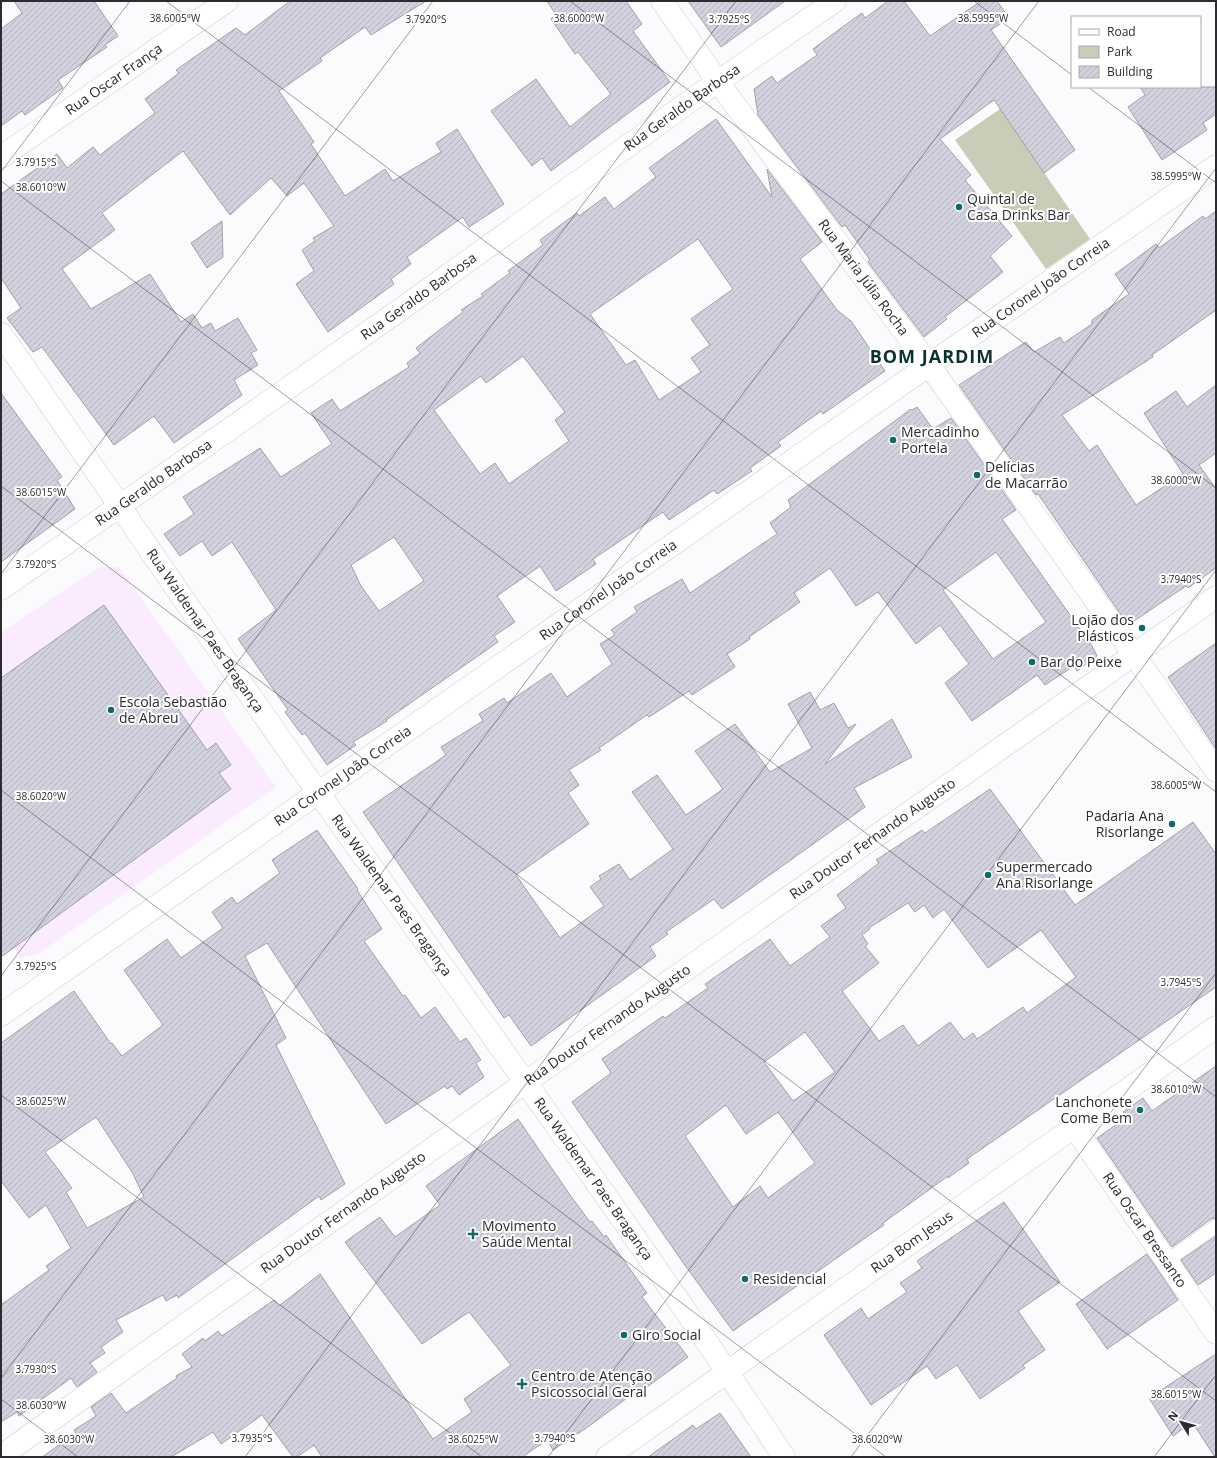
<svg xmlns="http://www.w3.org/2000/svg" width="1217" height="1458" font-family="'Open Sans',sans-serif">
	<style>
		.education { fill: #fbebfe }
		.green { fill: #c7cdb6 }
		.building { fill: url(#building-hatch); stroke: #a0a1ac; fill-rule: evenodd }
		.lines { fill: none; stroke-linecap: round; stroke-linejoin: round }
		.service-casing { stroke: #cacbd7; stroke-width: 14 }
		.minor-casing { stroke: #cacbd7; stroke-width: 23 }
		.tertiary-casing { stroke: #cacbd7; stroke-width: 23 }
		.service { stroke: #fff; stroke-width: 13 }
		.minor { stroke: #fff; stroke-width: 22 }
		.tertiary { stroke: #fff; stroke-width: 22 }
		.ticks { fill: none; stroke: #2b2b30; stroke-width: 1; stroke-opacity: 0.45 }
		.poi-dot { fill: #166568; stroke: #fff; stroke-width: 1.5 }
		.labels { text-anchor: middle; stroke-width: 4; stroke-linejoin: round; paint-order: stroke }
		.street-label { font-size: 14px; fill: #2b2b30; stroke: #fff }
		.poi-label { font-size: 14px; fill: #2b2b30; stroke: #fff; text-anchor: start }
		.district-label { font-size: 18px; font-weight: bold; letter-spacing: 1px; fill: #0d3132; stroke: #fff }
		.ticks-label { font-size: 10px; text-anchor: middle; fill: #2b2b30; stroke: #fff; stroke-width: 4; stroke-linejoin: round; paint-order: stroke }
	</style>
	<defs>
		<pattern id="building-hatch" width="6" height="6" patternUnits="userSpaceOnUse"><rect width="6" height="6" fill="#d1d2de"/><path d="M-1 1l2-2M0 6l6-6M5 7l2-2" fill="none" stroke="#b4b4bf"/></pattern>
	</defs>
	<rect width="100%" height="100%" fill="#fbfbfd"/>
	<!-- education -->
	<path class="education" d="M99 567H119L276 787 37 955 20 958 1 929V632Z"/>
	<!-- green -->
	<path class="green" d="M1000 109 1090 239 1046 269 955 140Z"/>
	<!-- building -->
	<path class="building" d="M14 1H94L118 36 105 45 107 47 58 80 63 88 25 115 22 111 1 126V29L22 13Z
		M290 1H426L371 35 365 27 320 58 322 61 279 91 314 142 311 144 345 196 385 169 393 181 441 152 436 143 457 129 504 204 469 227 463 217 407 257 411 264 391 279 394 284 328 332 296 284 314 271 302 250 315 241 313 238 334 226 304 183 287 196 271 178 230 215 183 151 102 213 115 230 62 269 91 309 150 274 181 322 193 314 202 328 211 323 215 331 238 318 257 350 251 353 258 365 234 380 242 395 174 443 154 416 114 445 42 347 33 352 7 318 21 308 1 278V194L57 154 67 168 93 147 100 155 155 113 145 99 179 73 176 70 236 28 245 35Z
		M547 1H626L642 24 633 31 670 82 551 171 542 158 532 166 491 111 536 79 570 127 611 94 578 52 575 54 551 19 556 15Z
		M688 1H785L721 47Z
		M888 1H904L930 36 981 1H997L1009 18 991 30 1075 150 1044 173 994 100 940 139 971 175 965 180 1012 236 990 256 1003 272 945 317 947 319 924 337 868 262 870 260 845 225 842 227 758 115 754 89 772 76 777 83 817 55 813 49 833 34 862 13 865 18Z
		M1140 87H1216V114L1203 123 1207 130 1162 160 1128 107 1145 95Z
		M716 119 772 197 767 169 822 242 800 259 837 310 851 321 885 371 823 414 821 411 778 442 781 446 750 468 752 471 717 494 714 490 669 520 663 512 593 559 596 564 556 591 540 566 497 596 515 622 494 636 498 642 386 720 387 721 353 742 356 745 327 765 305 733 302 735 285 712 288 710 238 639 276 610 232 542 212 556 202 541 180 556 164 534 194 514 183 497 260 448 281 477 332 444 311 413 332 399 340 411 409 367 407 363 420 353 416 348 463 312 461 310 483 296 481 294 510 273 508 271 543 245 540 240 577 213 579 216 605 197 614 209 656 177 649 168ZM698 239 733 289 691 319 710 345 691 358 701 372 659 400 635 360 626 365 590 314ZM523 356 565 412 555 420 569 441 509 484 495 463 480 474 434 410 481 376 486 383ZM394 537 424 581 379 611 361 586 351 565Z
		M1216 211V310L1152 355 1153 357 1062 415 1089 451 1097 445 1136 505 1183 474 1144 413 1176 391 1187 407 1216 385V453L1199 465 1216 489V568L1188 588 1186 586 1128 625 1038 494 1036 495 959 385 1026 342 1034 352 1060 337 1064 343 1092 324V320L1129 294 1115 274 1156 244 1159 248 1203 216 1205 219Z
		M222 221 223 257 207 268 191 243Z
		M1 393 62 477 57 480 75 509 1 562Z
		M917 407 933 429 951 418 1016 510 1002 519 1092 646 1097 656 1077 671 1074 666 1045 685 1037 675 972 721 945 683 969 664 940 625 916 644 878 592 856 606 830 568 794 593 800 602 749 637 750 639 727 654 735 667 692 695 689 691 649 717 647 715 599 748 601 750 569 770 579 785 568 793 589 824 516 875 560 938 604 906 590 887 601 879 599 876 619 864 630 880 673 849 632 792 657 775 686 815 723 789 695 751 735 724 770 772 812 748 788 704 810 692 820 710 834 703 848 728 856 724 825 764 892 719 912 757 854 788 865 807 722 909 714 899 666 932 668 934 650 947 656 956 531 1046 509 1015 504 1018 363 812 446 755 441 747 483 721 479 714 504 698 507 703 551 673 567 697 612 664 600 644 615 635 611 630 637 612 634 607 682 579 690 593 777 534 770 523 791 507 788 500 911 409 912 410ZM996 552 1046 622 993 659 943 590Z
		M104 605 207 750 216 743 231 765 219 773 231 789 1 957V678Z
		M1216 643V749L1168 677Z
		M990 789 1075 905 1193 822 1216 854V987L967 1159 969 1163 948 1178V1176L883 1223 884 1225 868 1236 733 1331 684 1264 572 1102 611 1073 602 1059 663 1016 665 1018 708 988 705 984 770 939 790 966 830 937 821 926 846 908 837 895 879 863 876 860 922 830 925 833ZM908 903 915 912 924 905 933 918 944 909 988 968 1041 930 1076 977 1027 1013 1023 1007 977 1039 973 1033 964 1040 950 1022 918 1046 903 1025 879 1041 842 991 879 963 865 946 868 944 862 935 870 929 869 928ZM805 1032 835 1072 793 1101 764 1062ZM726 1105 746 1134 778 1112 815 1163 768 1198 760 1186 733 1207 685 1136Z
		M317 830 358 889 357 890 382 929 364 941 403 996 405 995 421 1018 435 1007 460 1042 466 1038 481 1060 476 1063 484 1077 459 1095 452 1086 447 1089 445 1086 386 1124 267 943 245 956 286 1038 276 1045 345 1184 321 1200 319 1196 178 1298 177 1295 166 1301 163 1295 116 1320 123 1332 101 1347 105 1353 90 1363 97 1372 77 1387 71 1378 19 1416 17 1412 1 1422V1305L49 1270 46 1266 71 1248 46 1205 29 1218 1 1181V1043L74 991 111 1044 112 1043 122 1056 163 1025 124 970 167 939 181 958 223 928 212 912 232 897 237 904 280 873 272 860ZM96 1117 132 1172 144 1197 87 1228 66 1192 72 1188 45 1152Z
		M1216 1066V1218L1211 1219 1172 1247 1097 1138 1127 1117 1123 1112 1143 1098 1152 1111Z
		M518 1119 570 1195 590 1222 592 1221 604 1237 606 1235 647 1293 642 1297 688 1357 640 1392 638 1390 585 1429 553 1450 547 1440 522 1457H322L314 1445 297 1457H293L262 1415 221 1444 213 1432 171 1457H42L76 1433 74 1430 96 1416 91 1407 111 1393 126 1413 177 1378 176 1376 192 1367 182 1354 203 1338 205 1341 218 1331 222 1336 274 1300 279 1306 320 1274 433 1439 472 1412 464 1399 511 1365 469 1312 422 1344 345 1242 380 1217 395 1237 440 1205 426 1186Z
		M1004 1202 1060 1282 1018 1311 1045 1350 1023 1365 1025 1368 980 1399 957 1365 936 1379 927 1366 871 1405 824 1335 861 1308 868 1319 907 1292 900 1283 922 1268 917 1261Z
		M1216 1236V1273L1198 1285 1181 1260Z
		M1147 1254 1178 1300 1107 1349 1076 1304Z
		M1216 1354V1457H1215L1192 1422 1173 1436 1149 1398Z
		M720 1413 751 1457H648L693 1425 696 1429Z"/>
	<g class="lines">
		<defs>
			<path id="service" d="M1165 1262 1216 1226"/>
			<g id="minor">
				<path id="s1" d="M1 334C109 488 213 645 322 798 478 1016 636 1233 784 1457"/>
				<path id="s2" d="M1 589 404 307 700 94 835 1"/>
				<path id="s3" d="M1 1015 929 365 1216 166"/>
				<path id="s4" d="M1074 1127 1216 1333"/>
				<path id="s5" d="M1 1456 526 1082 1216 597"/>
				<path id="s6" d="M607 1457 1216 1027"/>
			</g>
			<g id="tertiary">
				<path id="s7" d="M662 1 718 82 929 365 1216 771"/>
				<path id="s8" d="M1 157 227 1"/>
			</g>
		</defs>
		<!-- service casing -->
		<use href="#service" class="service-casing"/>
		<!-- minor casing -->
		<use href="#minor" class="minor-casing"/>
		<!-- tertiary casing -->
		<use href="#tertiary" class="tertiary-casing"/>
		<!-- service -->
		<use href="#service" class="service"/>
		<!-- minor -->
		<use href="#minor" class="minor"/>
		<!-- tertiary -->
		<use href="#tertiary" class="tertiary"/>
	</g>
	<!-- ticks -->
	<path class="ticks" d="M166 1 1216 792M570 1 1216 488M974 1 1072 75M1088 87 1216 183M1 172 130 1M1 181 1216 1097M1 486 1216 1401M1 574 433 1M1 790 886 1457M1 976 736 1M1 1095 482 1457M1 1378 1039 1M1 1399 78 1457M245 1457 1216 168M548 1457 1216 570M851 1457 1216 973M1154 1457 1216 1375"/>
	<!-- markers -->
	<g class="poi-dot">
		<circle cx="959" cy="207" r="4"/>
		<circle cx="893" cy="440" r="4"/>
		<circle cx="977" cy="475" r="4"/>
		<circle cx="1142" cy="628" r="4"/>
		<circle cx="1032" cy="662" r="4"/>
		<circle cx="111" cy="710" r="4"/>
		<circle cx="1172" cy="824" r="4"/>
		<circle cx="988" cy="875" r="4"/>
		<circle cx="1140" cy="1110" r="4"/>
		<path d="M471 1228h4v4h4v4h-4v4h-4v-4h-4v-4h4z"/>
		<circle cx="745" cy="1279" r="4"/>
		<circle cx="624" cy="1335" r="4"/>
		<path d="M520 1378h4v4h4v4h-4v4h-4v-4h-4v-4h4z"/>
	</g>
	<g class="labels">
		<!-- street labels -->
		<g class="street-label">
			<text dy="5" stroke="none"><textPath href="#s8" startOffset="137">Rua Oscar França</textPath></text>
			<text dy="5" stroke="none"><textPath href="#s2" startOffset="834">Rua Geraldo Barbosa</textPath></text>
			<text dy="5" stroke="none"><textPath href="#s7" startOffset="342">Rua Maria Júlia Rocha</textPath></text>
			<text dy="5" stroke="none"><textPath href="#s3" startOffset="1269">Rua Coronel João Correia</textPath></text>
			<text dy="5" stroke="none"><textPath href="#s2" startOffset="510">Rua Geraldo Barbosa</textPath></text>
			<text dy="5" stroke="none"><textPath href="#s2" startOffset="186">Rua Geraldo Barbosa</textPath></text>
			<text dy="5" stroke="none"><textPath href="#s3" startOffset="741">Rua Coronel João Correia</textPath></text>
			<text dy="5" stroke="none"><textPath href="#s1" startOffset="360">Rua Waldemar Paes Bragança</textPath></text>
			<text dy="5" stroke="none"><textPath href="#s3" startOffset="417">Rua Coronel João Correia</textPath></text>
			<text dy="5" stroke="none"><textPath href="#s5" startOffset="1068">Rua Doutor Fernando Augusto</textPath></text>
			<text dy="5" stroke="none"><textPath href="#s1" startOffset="684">Rua Waldemar Paes Bragança</textPath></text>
			<text dy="5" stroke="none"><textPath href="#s5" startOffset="744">Rua Doutor Fernando Augusto</textPath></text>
			<text dy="5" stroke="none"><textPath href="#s1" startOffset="1032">Rua Waldemar Paes Bragança</textPath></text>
			<text dy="5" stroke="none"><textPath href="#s5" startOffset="420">Rua Doutor Fernando Augusto</textPath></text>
			<text dy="5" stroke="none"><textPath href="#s4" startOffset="125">Rua Oscar Bressanto</textPath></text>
			<text dy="5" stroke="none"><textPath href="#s6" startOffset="373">Rua Bom Jesus</textPath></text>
		</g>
		<!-- poi labels -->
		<g class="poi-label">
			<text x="967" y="204">Quintal de<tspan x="967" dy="16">Casa Drinks Bar</tspan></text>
			<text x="901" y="437">Mercadinho<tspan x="901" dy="16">Portela</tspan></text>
			<text x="985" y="472">Delícias<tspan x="985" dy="16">de Macarrão</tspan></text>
			<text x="1134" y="625" text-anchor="end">Lojão dos<tspan x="1134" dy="16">Plásticos</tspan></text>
			<text x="1040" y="667">Bar do Peixe</text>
			<text x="119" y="707">Escola Sebastião<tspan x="119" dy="16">de Abreu</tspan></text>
			<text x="1164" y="821" text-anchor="end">Padaria Ana<tspan x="1164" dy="16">Risorlange</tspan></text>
			<text x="996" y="872">Supermercado<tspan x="996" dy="16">Ana Risorlange</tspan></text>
			<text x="1132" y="1107" text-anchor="end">Lanchonete<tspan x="1132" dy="16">Come Bem</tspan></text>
			<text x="482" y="1231">Movimento<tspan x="482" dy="16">Saúde Mental</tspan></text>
			<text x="753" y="1284">Residencial</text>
			<text x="632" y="1340">Giro Social</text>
			<text x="531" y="1381">Centro de Atenção<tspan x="531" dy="16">Psicossocial Geral</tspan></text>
		</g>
		<!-- district labels -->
		<g class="district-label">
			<text x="932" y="363">BOM JARDIM</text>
		</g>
	</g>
	<g class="ticks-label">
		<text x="175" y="22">38.6005°W</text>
		<text x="579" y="22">38.6000°W</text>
		<text x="983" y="22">38.5995°W</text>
		<text x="426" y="23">3.7920°S</text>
		<text x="729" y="23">3.7925°S</text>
		<text x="36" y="166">3.7915°S</text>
		<text x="1176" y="180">38.5995°W</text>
		<text x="41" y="191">38.6010°W</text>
		<text x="1176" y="484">38.6000°W</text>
		<text x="41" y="496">38.6015°W</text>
		<text x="36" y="568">3.7920°S</text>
		<text x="1181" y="583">3.7940°S</text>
		<text x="1176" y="789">38.6005°W</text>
		<text x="41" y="800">38.6020°W</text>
		<text x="36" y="970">3.7925°S</text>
		<text x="1181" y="986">3.7945°S</text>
		<text x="1176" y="1093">38.6010°W</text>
		<text x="41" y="1105">38.6025°W</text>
		<text x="36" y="1373">3.7930°S</text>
		<text x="1176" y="1398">38.6015°W</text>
		<text x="41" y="1409">38.6030°W</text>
		<text x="252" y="1442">3.7935°S</text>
		<text x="555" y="1442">3.7940°S</text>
		<text x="69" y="1443">38.6030°W</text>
		<text x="473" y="1443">38.6025°W</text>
		<text x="877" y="1443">38.6020°W</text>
	</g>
	<!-- border -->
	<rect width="1217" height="1458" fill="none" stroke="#2b2b30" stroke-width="4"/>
	<!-- legend -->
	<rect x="1071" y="16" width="130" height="72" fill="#ffffff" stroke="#aaaaac"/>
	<rect x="1079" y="29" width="20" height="6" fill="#ffffff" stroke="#aaaaac"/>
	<text x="1107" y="36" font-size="12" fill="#2b2b30">Road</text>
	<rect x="1079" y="46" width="20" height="12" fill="#c7cdb6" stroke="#aaaaac"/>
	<text x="1107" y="56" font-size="12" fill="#2b2b30">Park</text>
	<rect x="1079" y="66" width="20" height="12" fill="url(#building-hatch)" stroke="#aaaaac"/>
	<text x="1107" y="76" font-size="12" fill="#2b2b30">Building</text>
	<!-- north arrow -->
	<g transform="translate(1181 1422) rotate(307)" stroke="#ffffff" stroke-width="3" paint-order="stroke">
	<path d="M0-3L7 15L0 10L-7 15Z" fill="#2b2b30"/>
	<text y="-6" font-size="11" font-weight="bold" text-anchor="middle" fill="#2b2b30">N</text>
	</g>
</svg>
